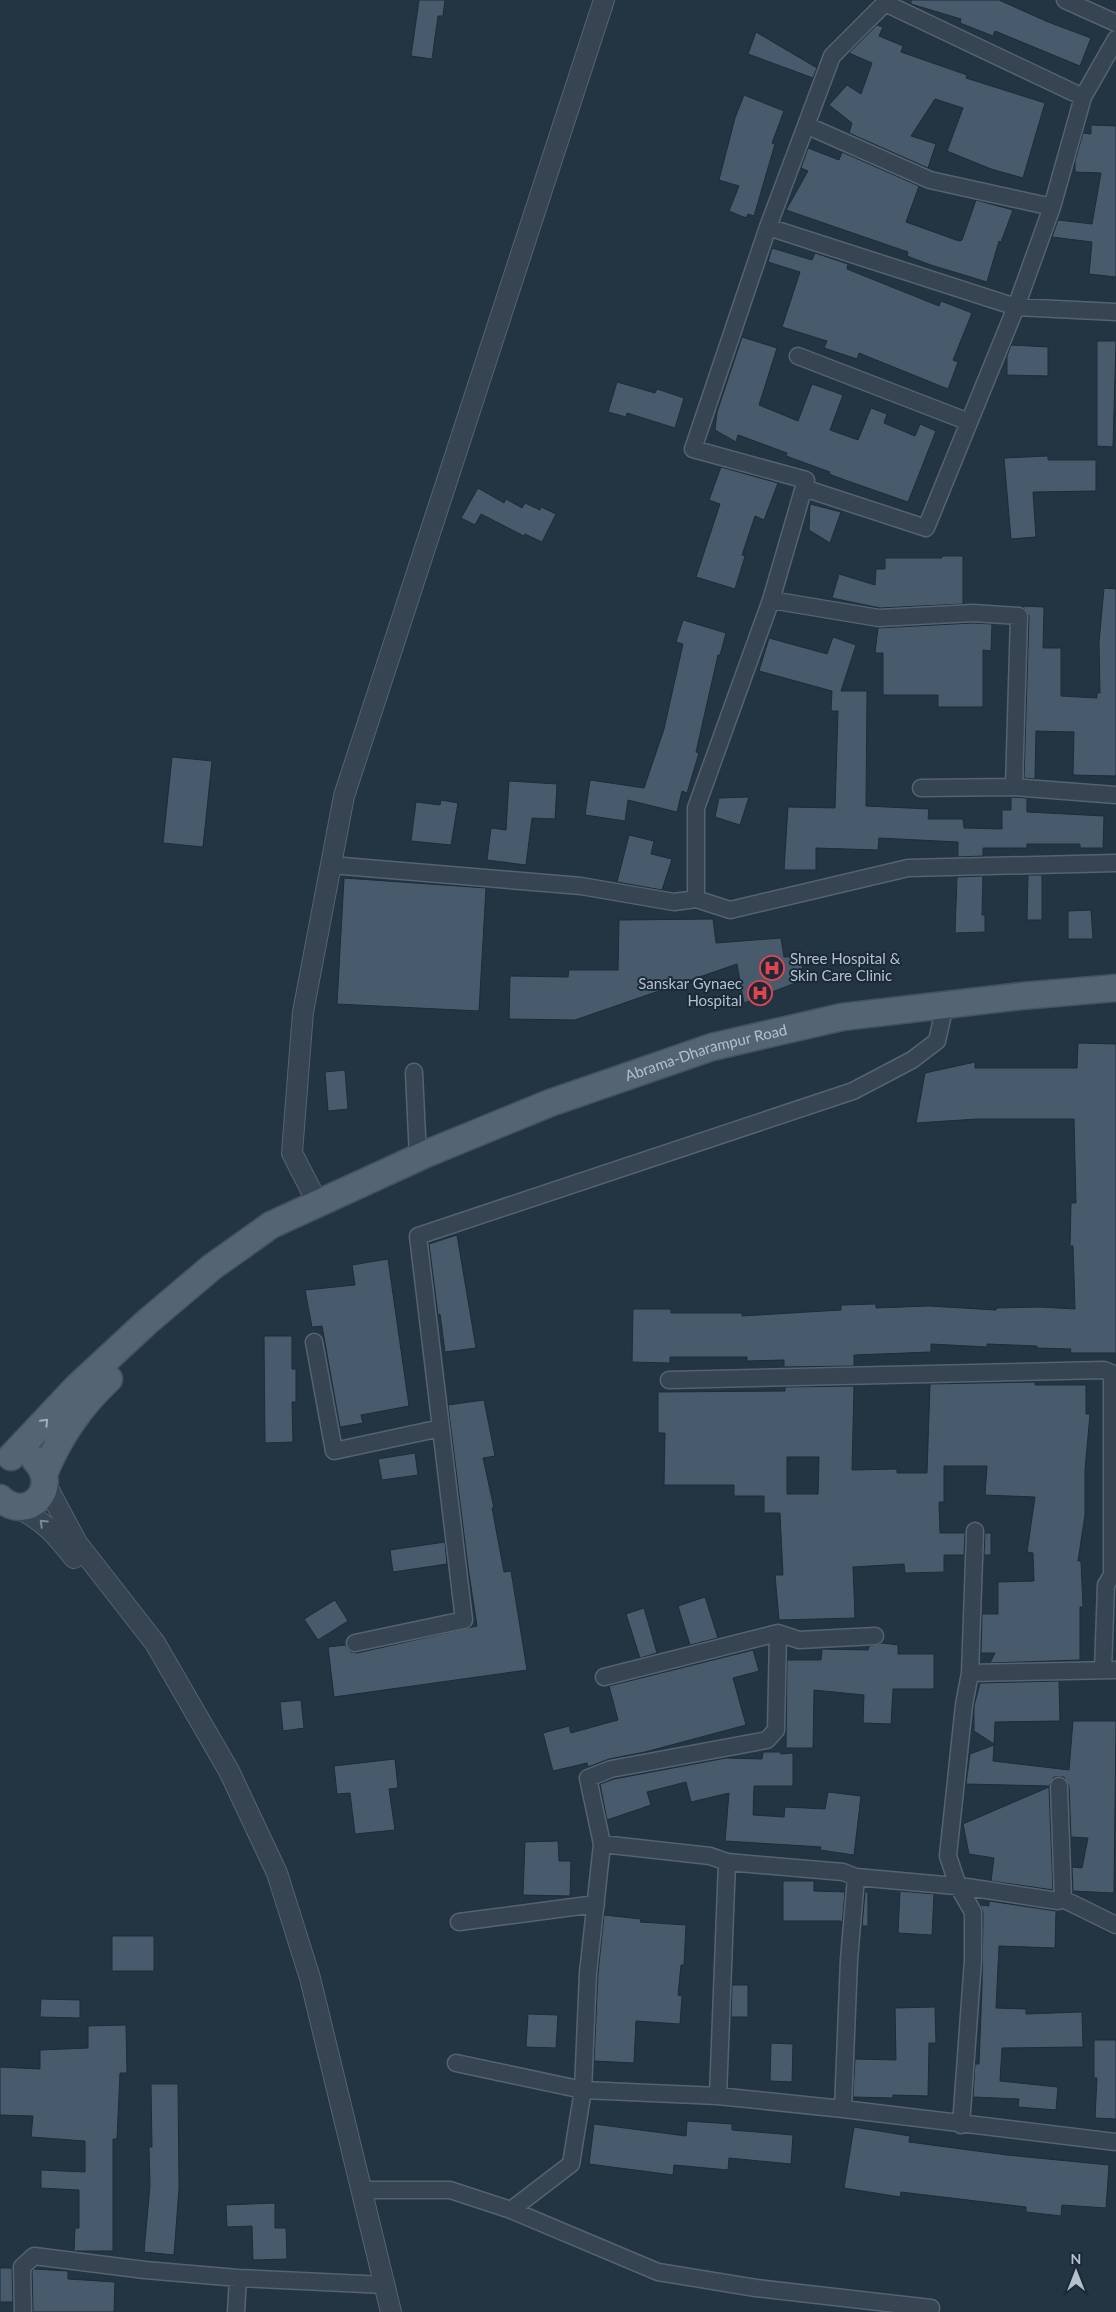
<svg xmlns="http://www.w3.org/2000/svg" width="1116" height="2312" font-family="Lato,sans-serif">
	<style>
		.building { fill: #485b6c; stroke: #1e2c3a; fill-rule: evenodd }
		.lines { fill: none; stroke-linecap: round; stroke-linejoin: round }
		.minor-casing { stroke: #556370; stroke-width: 19 }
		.tertiary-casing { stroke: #556370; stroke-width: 22 }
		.primary-casing { stroke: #44515f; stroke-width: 29 }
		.minor { stroke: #374552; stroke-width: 16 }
		.tertiary { stroke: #374552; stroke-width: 20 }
		.primary { stroke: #556472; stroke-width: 26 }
		.oneway { stroke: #a1aebb }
		.oneway2 { stroke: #7c8996 }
		.labels { text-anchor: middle; stroke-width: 4; stroke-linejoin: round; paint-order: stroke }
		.poi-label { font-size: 15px; fill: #b4c0cd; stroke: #1c2a38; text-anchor: start }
		.street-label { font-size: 15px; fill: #b4c0cd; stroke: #1c2a38 }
	</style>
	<rect width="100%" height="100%" fill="#233443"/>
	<!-- building -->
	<path class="building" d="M419 0H445L443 16H438L432 59 411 56Z
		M911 0H999L1048 22 1091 38 1080 66 995 31 993 36 960 23 961 19 911 4Z
		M877 25 883 27 879 36 903 46 901 52 967 75 966 78 1045 103 1023 178 991 169 947 151 963 108 935 99 911 136 936 144 928 168 849 133 852 123 829 105 847 85 861 94 872 63 849 53Z
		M756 32 817 68 813 78 748 54Z
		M744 95 784 111 772 143 775 144 754 216 748 214 746 218 729 211 739 186 719 180 735 118Z
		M1091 125 1116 126V277L1089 274 1092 242 1052 237 1058 220 1092 224 1101 173 1075 172V161L1083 133 1091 134Z
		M808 148 839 160 842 152 919 186 906 222 959 241 962 240 976 200 1013 210 1001 242 999 241 987 282 931 265 907 256 908 252 786 210 808 171 801 168Z
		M772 248 812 260 815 253 848 264 847 269 939 306 941 301 972 313 953 360 958 362 948 389 859 353 857 359 824 348 827 341 782 327 800 272 768 262Z
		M742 337 777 348 759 405 798 421 812 384 843 395 830 430 858 440 871 408 887 414 884 423 915 436 920 424 936 431 908 502 845 480 829 474 830 472 786 456 787 453 738 435 736 442 715 430 717 412Z
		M1097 341H1116L1113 447 1097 446Z
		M1011 345 1048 347V376L1007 375V356Z
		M617 382 655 393 657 389 684 398 675 428 627 413 626 417 608 412Z
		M1048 456V460H1096V491L1033 492 1036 537 1011 539 1004 458Z
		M721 467 778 483 764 520 755 516 742 555 745 556 735 589 696 577 720 504 709 500Z
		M478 488 504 503 506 499 522 508 525 503 540 510 541 507 556 514 542 542 525 534 524 536 481 514 475 525 461 518Z
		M810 504 841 512 830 543 809 530Z
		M942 556H963V604L880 608 832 598 839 574 875 585 876 569H885V558H942Z
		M1104 588 1116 589V776L1073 775 1074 732 1036 731 1035 779 1024 778 1029 616 1023 606 1044 607 1043 648H1061V696L1097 698V693H1100L1099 643Z
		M683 620 726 633 720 655H718L696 752 699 753 687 793 682 791 677 812 628 800 625 821 585 815 590 780 644 788 664 729 683 644 676 642Z
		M973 623 992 624 991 651 983 650V707H938V695H883V653H875L878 628Z
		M833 637 856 645 841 691H867L866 806 929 809 928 819H963L964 828 1002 829V810H1011V797L1027 798V812L1104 816 1103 848H1080V844H1027V848H983V856L958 857V842L879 838 878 850 816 848V870H784L788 807 835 808 838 711H831L832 691 759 671 769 638 827 654Z
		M172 757 212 761 203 847 163 843Z
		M509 781 557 784 555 819 532 818 526 865 487 860 491 828 506 830Z
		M749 797 740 825 715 817 719 798Z
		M441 800 458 803 451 845 411 841 416 802 440 805Z
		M629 835 654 841 651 854 672 859 662 890 617 882Z
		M1028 875H1042V920H1027Z
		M983 876 982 915H985V932L955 933 957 877Z
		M344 878 486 888 479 1011 337 1004Z
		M1091 910 1093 939H1068V911Z
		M713 919 716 943 781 938 784 957 802 956 803 980 744 1003 737 964 575 1020 509 1019 510 976 568 977 569 970H618L619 920Z
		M1078 1043 1116 1044V1353H1070L1071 1349 1037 1348V1346L987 1344V1347L931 1344V1352L854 1355V1366L784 1367V1360L747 1361V1357H670V1363L632 1362 633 1309H671V1313H742V1316L841 1310V1305L876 1304V1308L929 1306 996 1310V1308L1039 1307 1075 1309 1073 1246H1070L1071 1203H1076L1074 1119H977L916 1123 925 1073 975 1062V1068H1077Z
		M345 1070 348 1109 328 1111 325 1072Z
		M457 1235 476 1348 445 1352 440 1314 438 1315 429 1244Z
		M388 1259 409 1406 361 1415 363 1423 340 1427 322 1326 312 1327 305 1290 355 1285 352 1265Z
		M264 1336H292V1369H296V1402H292L293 1442 265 1443Z
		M1035 1382V1385H1086V1414H1090L1085 1470V1515L1078 1561H1081L1083 1607H1080V1660L990 1663 995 1653H981L982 1614H998V1582L1034 1581 1033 1553 1027 1552 1035 1497 985 1495 987 1466H944V1502H939L940 1533H965L964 1555H944V1572L905 1573 904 1564 853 1567 855 1618 779 1620 775 1575H783L780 1513H764V1496H734V1485H664L665 1433H658V1392L785 1391V1387L854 1386 852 1470 897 1469V1473H927L930 1384ZM787 1457H819L818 1494H787Z
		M484 1400 495 1456 483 1458 494 1508H492L504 1572 511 1571 527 1670 334 1697 328 1647 345 1645 351 1652 357 1653 477 1626 468 1567 448 1405Z
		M415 1453 418 1475 382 1480 378 1459Z
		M985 1533H991V1555H984Z
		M445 1542 447 1564 393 1572 390 1550Z
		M705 1597 718 1638 690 1645 678 1606Z
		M335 1600 348 1621 318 1640 304 1619Z
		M644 1608 657 1653 640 1658 626 1614Z
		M882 1643 898 1645V1654H934V1689H893L891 1724 863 1723 864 1695 814 1690 813 1748H786L787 1660H821L822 1649 868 1650 869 1646Z
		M753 1650 759 1671 733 1678 746 1725 645 1752 609 1759 588 1767 587 1763 553 1771 543 1733 569 1726 571 1733 618 1720 609 1686Z
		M1059 1681 1060 1721 995 1722 994 1744 974 1731V1706L980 1683Z
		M301 1700 304 1728 283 1731 280 1702Z
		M1073 1721H1116L1114 1893 1073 1891 1072 1867 1082 1868 1088 1838 1071 1837 1069 1786 1064 1777H1054L1049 1786 966 1784 970 1754 994 1745 993 1761 1069 1770Z
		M763 1752H780L781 1754 793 1753V1786H754L753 1815 784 1817 785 1807 825 1809 828 1792 861 1796 854 1855 820 1850 821 1847 725 1841 729 1793 691 1802 686 1782 647 1792 651 1805 607 1820 600 1784 614 1779 726 1758 762 1759Z
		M395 1759 398 1788 389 1789 395 1830 355 1834 350 1793 337 1794 334 1766Z
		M1049 1787 1053 1890 991 1881 994 1858 969 1854 963 1824Z
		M558 1841 559 1861H571L570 1896 523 1895 525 1842Z
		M783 1881H814V1891L845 1892 842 1926 841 1921H783Z
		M900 1891 934 1894 932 1935 898 1933Z
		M865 1892H868V1926H862Z
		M989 1901 1056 1911 1055 1948 999 1946 996 2008 1026 2009V2014L1082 2012 1083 2047 1002 2048 1000 2081 1058 2087 1056 2110 1018 2107 1019 2099 973 2097 975 2064H979L982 1987 983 1912 980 1905 989 1906Z
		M604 1915 641 1919 640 1922 686 1925 684 1965H681L678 1995 682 1996 680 2024 636 2021 634 2063 594 2061 598 1974Z
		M112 1936H154V1971H112Z
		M732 1985H748V2017H731Z
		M41 1999 80 2000V2018L40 2017Z
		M935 2007 936 2043H929L928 2096 893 2095V2098L853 2097 855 2059 896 2060 895 2008Z
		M528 2014 558 2015 556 2048 526 2047Z
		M126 2025 127 2073H120L117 2139H113V2251H74L75 2228H79V2190L41 2188V2170L85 2172V2141L31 2137 33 2116 0 2115V2067L40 2069V2050L88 2048V2026Z
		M1094 2040H1116V2119L1095 2118 1097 2078H1094Z
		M771 2043 793 2044 792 2082 770 2081Z
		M151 2084H178L179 2188 174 2255 144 2252 150 2186 149 2147H152Z
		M687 2121 732 2124V2130L793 2135 791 2164 729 2158 728 2170 674 2165 673 2175 589 2164 594 2124 686 2136Z
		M854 2127 910 2136 909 2142 1007 2155 1109 2165 1106 2208 1062 2205 1061 2216 1026 2212V2207L901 2192 900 2197 844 2188Z
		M275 2203V2228H286L287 2259 253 2260 252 2226 227 2227 226 2205Z
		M0 2268H12L13 2302H0Z
		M34 2269 68 2271V2279L115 2282 114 2312H33L32 2271Z"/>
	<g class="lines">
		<defs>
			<path id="minor" d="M1065 0 1116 23
				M1083 97 885 3 832 56 768 227 1016 307 1116 312
				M808 126 930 180 1052 207
				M798 356 969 422
				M804 488 926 528 1016 307 1052 207 1083 97 1116 39
				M771 600 879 618 973 613 1019 616 1014 787
				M921 788 1014 787 1116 795
				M331 865 581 886 674 902 696 899 730 910 908 868 1116 863
				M696 899V808L771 600 806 480 693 449 768 227
				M414 1072 418 1158
				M314 1342 334 1451 441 1428
				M669 1380 1104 1370 1116 1375
				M355 1643 464 1620 418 1236 853 1091 912 1060 937 1041 945 1005
				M1103 1670 1106 1585 1112 1575V1375
				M970 1673 1116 1670
				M604 1677 778 1633 799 1640 875 1636
				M1059 1786 1063 1899
				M602 1844 710 1856 727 1862 843 1872 856 1877 967 1887 1058 1901 1063 1899 1116 1925
				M459 1922 596 1904
				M456 2063 583 2090 718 2096 843 2109 849 1960 856 1877
				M718 2096 727 1862
				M843 2109 1116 2142
				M961 2125 973 1960V1912L958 1886 948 1856 964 1705 970 1673 975 1531
				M362 2190H450L511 2210 658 2272 756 2288 931 2308
				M511 2210 571 2164 583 2090 588 1973 602 1844 588 1778 611 1769 767 1740 776 1730 778 1633
				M23 2312 22 2267 34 2256 145 2270 238 2278 385 2285
				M236 2312 238 2278"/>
			<path id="tertiary" d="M318 1204 292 1153 303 1012 344 796 604 0
				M45 1483 77 1543 155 1643 229 1771 277 1873 310 1978 391 2312
				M16 1507C44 1521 55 1534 74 1558"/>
			<g id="primary">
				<path id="s1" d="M11 1457 77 1387 147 1322 212 1267 271 1225 428 1153 550 1103 712 1047 842 1017 1022 996 1116 988"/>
				<path d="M44 1474C59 1437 79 1407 109 1379"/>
				<path d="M0 1498C27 1524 62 1488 35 1460"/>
			</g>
		</defs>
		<!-- minor casing -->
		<use href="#minor" class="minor-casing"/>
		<!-- tertiary casing -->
		<use href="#tertiary" class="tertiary-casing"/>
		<!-- primary casing -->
		<use href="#primary" class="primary-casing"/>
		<!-- minor -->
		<use href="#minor" class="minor"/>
		<!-- tertiary -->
		<use href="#tertiary" class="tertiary"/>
		<!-- primary -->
		<use href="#primary" class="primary"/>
	</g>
	<!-- one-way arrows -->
	<defs><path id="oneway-chevron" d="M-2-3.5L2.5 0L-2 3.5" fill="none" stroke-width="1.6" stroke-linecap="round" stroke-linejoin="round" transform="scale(1.25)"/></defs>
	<use class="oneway" href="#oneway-chevron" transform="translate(45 1422) rotate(-46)"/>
	<use class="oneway2" href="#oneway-chevron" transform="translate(43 1523) rotate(-136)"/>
	<!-- icons -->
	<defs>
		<symbol id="hospital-ring" viewBox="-11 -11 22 22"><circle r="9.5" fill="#1c2a38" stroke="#e0444e" stroke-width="1.5"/><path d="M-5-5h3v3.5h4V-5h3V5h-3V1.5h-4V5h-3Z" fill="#e0444e"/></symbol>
	</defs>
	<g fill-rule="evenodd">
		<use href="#hospital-ring" x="758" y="954" width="28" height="28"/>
		<use href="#hospital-ring" x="746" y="979" width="28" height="28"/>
	</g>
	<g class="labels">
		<!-- poi labels -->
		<g class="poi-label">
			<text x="790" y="964">Shree Hospital &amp;<tspan x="790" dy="17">Skin Care Clinic</tspan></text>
			<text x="742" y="989" text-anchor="end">Sanskar Gynaec<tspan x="742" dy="17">Hospital</tspan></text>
		</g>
		<!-- street labels -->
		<g class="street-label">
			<text dy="5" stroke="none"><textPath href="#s1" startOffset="818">Abrama-Dharampur Road</textPath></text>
		</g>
	</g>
	<!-- north arrow -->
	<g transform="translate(1076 2272)" stroke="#1c2a38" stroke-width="4" paint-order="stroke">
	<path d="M0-4L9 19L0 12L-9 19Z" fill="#b4c0cd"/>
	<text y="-8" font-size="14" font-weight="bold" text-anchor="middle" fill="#b4c0cd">N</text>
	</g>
</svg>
